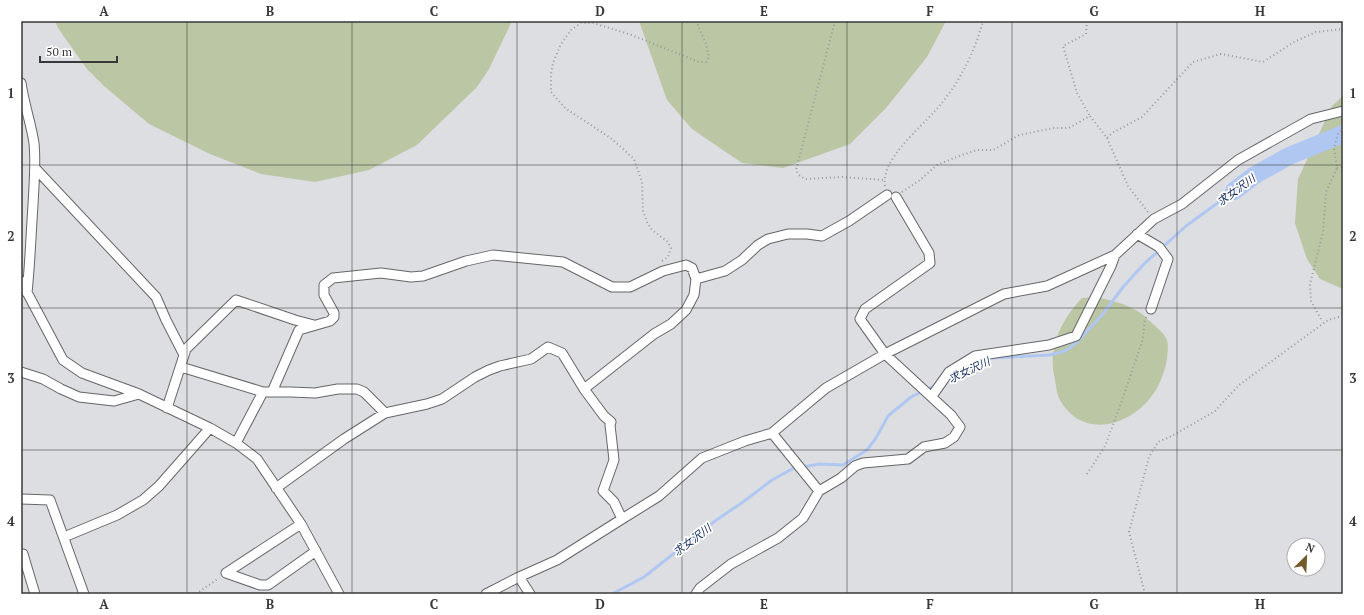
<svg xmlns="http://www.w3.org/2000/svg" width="1364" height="615" font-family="'PT Serif','Noto Sans JP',serif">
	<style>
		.green { fill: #bac6a4 }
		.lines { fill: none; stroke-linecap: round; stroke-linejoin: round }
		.stream { stroke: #b0c7f2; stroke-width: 3 }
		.river { stroke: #b0c7f2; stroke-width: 18 }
		.street-casing { stroke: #656668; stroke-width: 11 }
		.path { stroke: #98999b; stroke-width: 2; stroke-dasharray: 1 3; stroke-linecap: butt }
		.street { stroke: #fff; stroke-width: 9 }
		.grid { fill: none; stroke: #383839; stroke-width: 1; stroke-opacity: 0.55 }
		.labels { text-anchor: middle; stroke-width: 3.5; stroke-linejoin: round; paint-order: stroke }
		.water-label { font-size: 11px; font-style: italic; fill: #11295c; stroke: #fff }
		.neatline { fill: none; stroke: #383839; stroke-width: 1.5 }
		.grid-label { font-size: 13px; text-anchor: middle; font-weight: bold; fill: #383839 }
	</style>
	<rect width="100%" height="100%" fill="#dddee1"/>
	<!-- green -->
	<path class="green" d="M55 21H512L489 69 477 87 417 145 369 170 315 182 261 174 210 154 149 124 104 86 87 69 58 28Z
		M639 21H946L927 57 886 108 850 144 783 168 742 163 692 129 667 100Z
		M1343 96V289L1320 279 1307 259 1295 223 1298 179 1332 106Z
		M1096 297C1110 300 1127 304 1139 312 1144 315 1148 320 1153 324 1157 328 1165 334 1167 340 1169 347 1167 357 1166 364 1163 376 1159 387 1151 397 1127 428 1080 439 1059 398 1057 393 1056 386 1055 380 1047 349 1061 320 1082 298Z"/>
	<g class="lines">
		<!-- stream -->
		<path class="stream" d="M947 380 991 358 1050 355 1065 351 1077 342 1102 315 1123 287 1144 264 1186 226 1234 191
			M612 594 644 577 715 521 743 502 772 480 792 469 819 464 843 465 867 450 876 438 888 416 911 397 936 385"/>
		<!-- river -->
		<path class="river" d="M1234 191 1255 175 1289 156 1343 134"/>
		<defs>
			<path id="street" d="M21 83C24 104 31 123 34 143 36 163 34 184 33 205 31 234 30 264 27 293
				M35 168 156 297 166 320 184 355
				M1137 234 1159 247 1168 259 1151 309
				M696 279 725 271 742 260 758 245 768 239 788 234H807L822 236 849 221 887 195
				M21 281 63 360 82 373 139 394 210 428 236 443 257 459 301 524 339 594
				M181 367 263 392H291L315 393 338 389H357L364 392 385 413
				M21 372 43 379 61 389 79 397 114 401 139 394
				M272 392 299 330 330 321 334 317V313L324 295V285L333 278 381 273 411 277 423 276 466 261 493 255 563 262 612 287H630L663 271 686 265 692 268 696 279 694 295 686 310 671 324 654 334 584 389 604 416 611 422 610 425 614 460 603 491 614 502 622 519
				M932 396 949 372 975 356 1049 345 1076 336 1111 266 1115 255
				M167 408 186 349 236 300 295 320 314 325
				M236 443 263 392
				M276 488 344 439 385 413 427 404 442 399 475 377 489 370 500 366 531 359 548 347 562 353 584 389
				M819 491 841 478 855 466 863 463 908 459 924 447 945 443 954 437 960 427 951 415 885 354 860 319 865 309 930 263 929 253 896 197
				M21 499 50 500 84 594
				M64 537 117 515 143 500 159 486 210 428
				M21 554H23L35 594
				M226 573 260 585H268L316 551
				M226 573 301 524
				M519 577 530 594
				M486 594 519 577 557 560 622 519 659 496 702 458 745 441 772 433 826 388 885 354 1004 294 1047 286 1115 255 1154 219 1182 204 1238 160 1311 119 1343 111
				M696 594 700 588 731 564 778 538 803 518 819 491 772 433"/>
		</defs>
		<!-- street casing -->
		<use href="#street" class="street-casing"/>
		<!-- path -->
		<path class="path" d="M835 21 796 170 799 175 805 179 842 177 884 180
			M1087 21 1086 34 1063 46 1077 93 1090 116
			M1107 138 1128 186 1148 212
			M1337 168 1343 167
			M885 186C880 161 919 129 934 112 941 105 947 96 953 88 966 68 977 44 983 21
			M902 192 920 180 937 165 962 155 977 150H993L1019 135 1054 128H1069L1090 116 1107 138 1112 133 1142 117 1193 62 1221 54 1263 62 1294 42 1316 32 1343 29
			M662 261 668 257 671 248 668 242 652 230 647 222 643 211 642 182 634 159 612 139 565 108 551 92V74L553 63 561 44 571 30 581 23H593L629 34 699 62H706L709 57 706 44 696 21
			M1321 319 1311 301 1310 284 1323 232 1326 192 1337 168 1334 148 1338 134 1343 130
			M1087 474 1105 446 1120 406 1142 342 1145 320 1146 317
			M196 594 219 578
			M1145 594 1129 532 1149 457 1158 442 1172 436 1215 411 1239 385 1328 320 1343 316"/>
		<!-- street -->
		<use href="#street" class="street"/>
	</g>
	<!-- grid -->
	<path class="grid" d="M187 21V594M352 21V594M517 21V594M682 21V594M847 21V594M1012 21V594M1177 21V594M21 165H1343M21 308H1343M21 450H1343"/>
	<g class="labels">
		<!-- water labels -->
		<g class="water-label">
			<text transform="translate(1236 190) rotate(-36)" y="4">求女沢川</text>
			<text transform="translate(969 370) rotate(-25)" y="4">求女沢川</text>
			<text transform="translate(692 540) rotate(-37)" y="4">求女沢川</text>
		</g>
	</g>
	<!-- border -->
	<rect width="1364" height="615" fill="none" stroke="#ffffff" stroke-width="44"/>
	<!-- north arrow -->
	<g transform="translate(1306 557) rotate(24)"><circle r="19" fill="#ffffff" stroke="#afafb0"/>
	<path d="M0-3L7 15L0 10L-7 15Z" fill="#725a2b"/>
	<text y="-6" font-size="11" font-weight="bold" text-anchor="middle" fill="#383839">N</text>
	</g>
	<!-- scale -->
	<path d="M40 56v6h77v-6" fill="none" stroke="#383839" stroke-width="2"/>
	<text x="46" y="56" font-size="12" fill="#383839" stroke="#ffffff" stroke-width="3" paint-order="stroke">50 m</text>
	<rect x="22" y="22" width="1320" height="571" class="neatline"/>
	<g class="grid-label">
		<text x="104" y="16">A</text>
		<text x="270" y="16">B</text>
		<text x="434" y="16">C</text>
		<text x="600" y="16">D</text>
		<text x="764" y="16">E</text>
		<text x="930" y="16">F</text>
		<text x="1094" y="16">G</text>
		<text x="1260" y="16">H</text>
		<text x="11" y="98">1</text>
		<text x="1353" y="98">1</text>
		<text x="11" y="241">2</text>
		<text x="1353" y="241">2</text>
		<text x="11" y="383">3</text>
		<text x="1353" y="383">3</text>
		<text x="11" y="526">4</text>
		<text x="1353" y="526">4</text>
		<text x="104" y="609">A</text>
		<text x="270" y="609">B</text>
		<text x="434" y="609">C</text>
		<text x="600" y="609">D</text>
		<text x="764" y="609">E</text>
		<text x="930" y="609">F</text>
		<text x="1094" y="609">G</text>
		<text x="1260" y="609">H</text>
	</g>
</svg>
